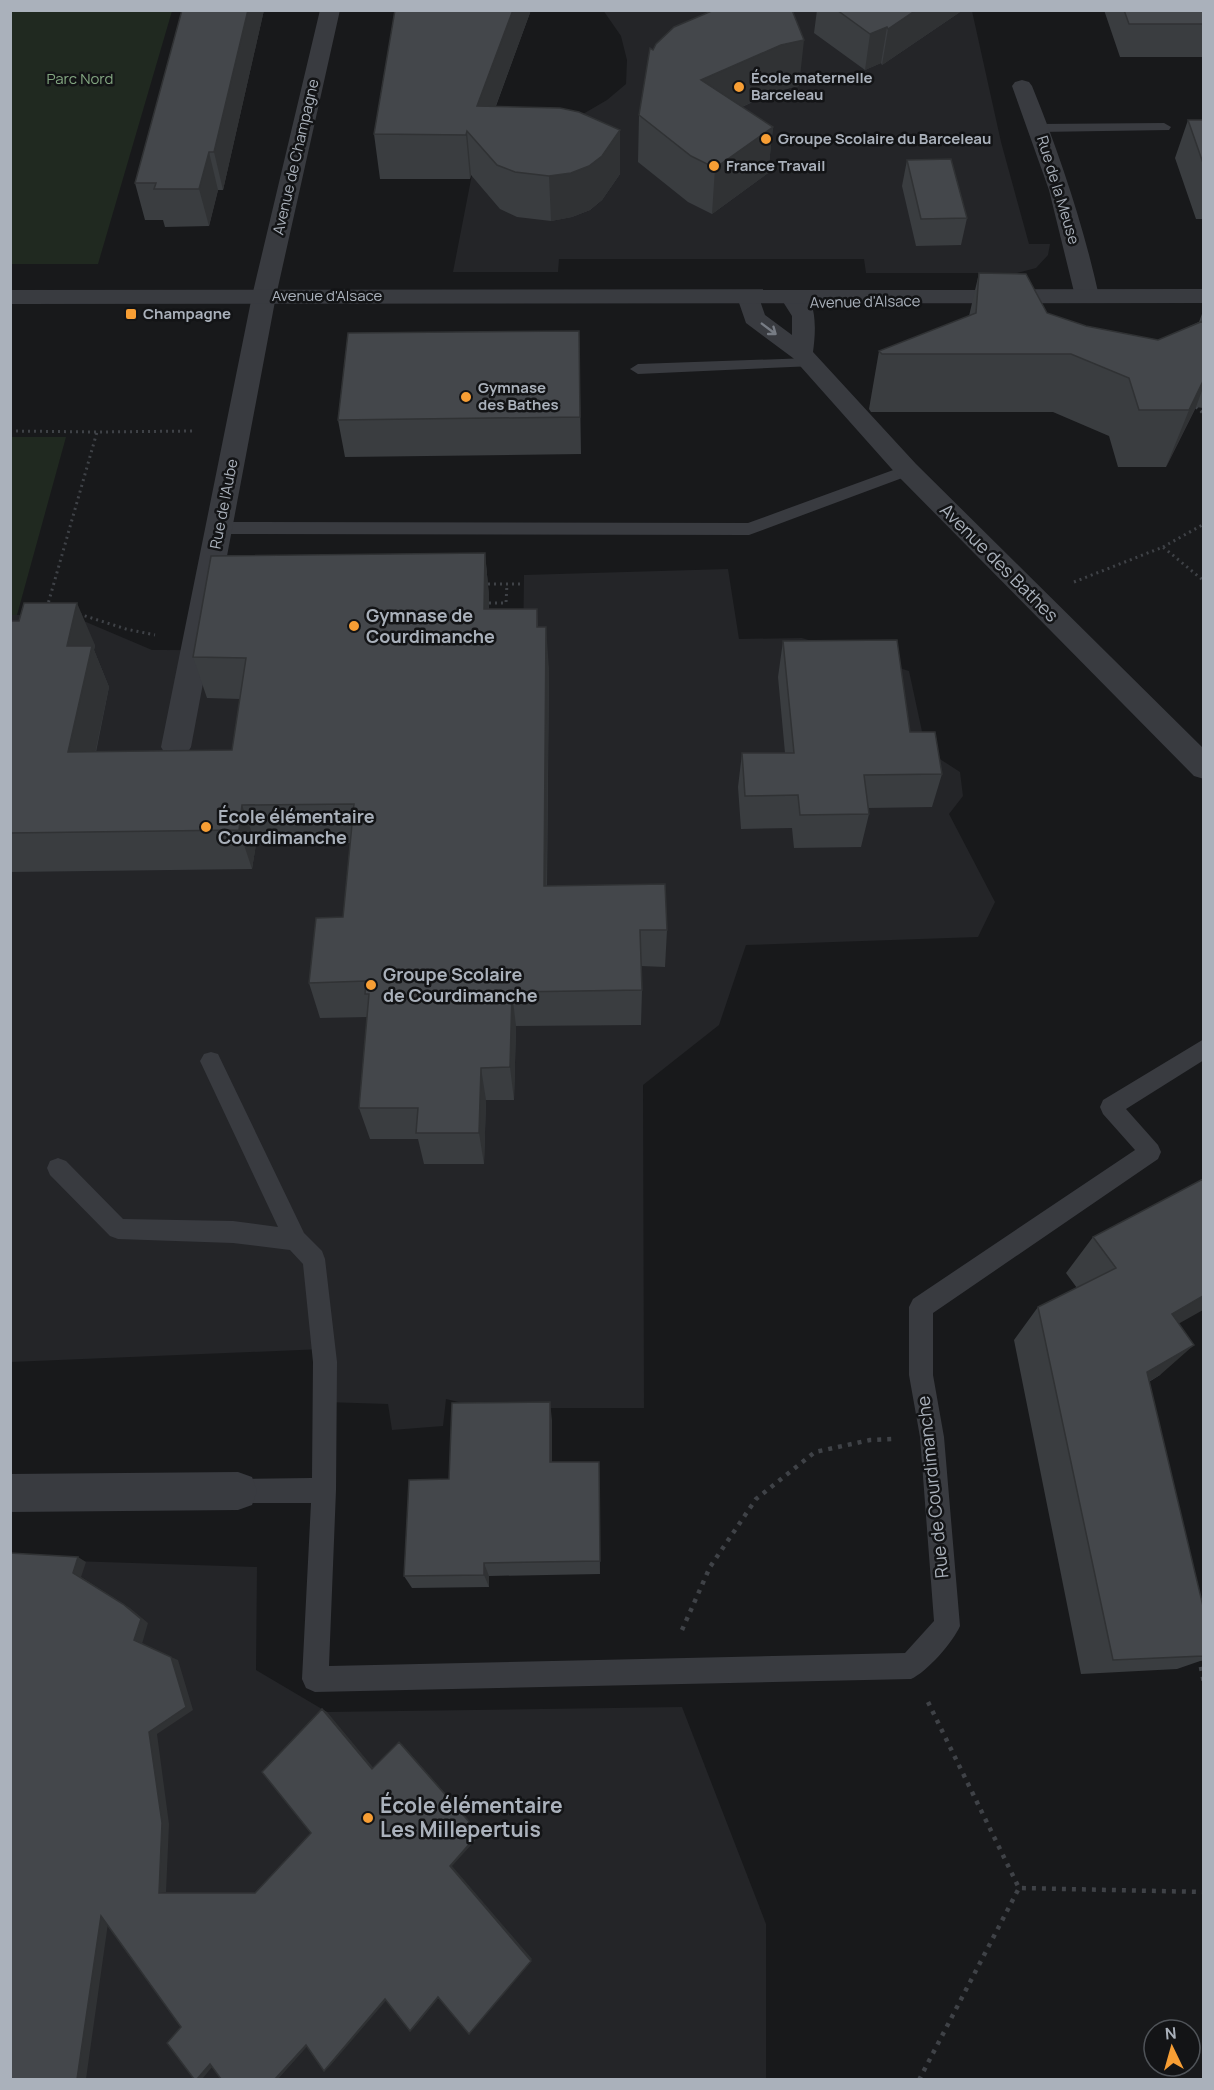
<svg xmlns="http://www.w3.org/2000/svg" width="1214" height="2090" font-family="Manrope,sans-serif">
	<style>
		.built { fill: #242528 }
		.green { fill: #202920 }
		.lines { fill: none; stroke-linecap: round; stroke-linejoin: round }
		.path-far1 { stroke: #3f4247; stroke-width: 3; stroke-dasharray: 2 4; stroke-linecap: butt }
		.path { stroke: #3f4247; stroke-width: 4.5; stroke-dasharray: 4 6; stroke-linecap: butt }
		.service { fill: #393b40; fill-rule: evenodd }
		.minor { fill: #393b40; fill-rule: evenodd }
		.tertiary { fill: #393b40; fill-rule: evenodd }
		.wall { fill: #3a3d40 }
		.shaded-wall { fill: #303234 }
		.building { fill: #44474b; stroke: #303234; stroke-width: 1.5 }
		.oneway { stroke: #777c84 }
		.poi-dot { fill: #f79e34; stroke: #131416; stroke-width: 2 }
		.labels { text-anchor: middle; stroke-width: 5; stroke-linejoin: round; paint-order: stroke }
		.far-poi-label { font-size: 15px; font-weight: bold; fill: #aab1bb; stroke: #131416; text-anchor: start }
		.far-park-label { font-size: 15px; fill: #83a681; stroke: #131416 }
		.far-street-label { font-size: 15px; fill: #aab1bb; stroke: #131416 }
		.street-label { font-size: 18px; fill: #aab1bb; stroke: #131416 }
		.poi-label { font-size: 18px; font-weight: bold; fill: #aab1bb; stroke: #131416; text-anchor: start }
		.near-poi-label { font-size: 21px; font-weight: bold; fill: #aab1bb; stroke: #131416; text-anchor: start }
	</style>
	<rect width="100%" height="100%" fill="#18191b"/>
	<!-- built -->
	<path class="built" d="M603 10 972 11 1001 142 1029 244H1050L1048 255 1036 268 1017 273H866L864 259H559L558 272H453L474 164 547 135 607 100 626 84 627 60 621 36Z
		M728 569 739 639 802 638 909 671 926 750 960 772 963 796 949 814 995 902 978 937 746 945 719 1025 643 1085 644 1408H483L446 1399 443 1426 392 1430 388 1404 324 1402 323 1349 11 1362V615L60 614 79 619 152 650 523 651 524 575Z
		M10 1559 257 1567 256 1670 327 1712 682 1707 766 1924V2079H11Z"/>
	<!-- green -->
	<path class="green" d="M10 11H172L98 264H11Z
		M11 437H66L17 615H10Z"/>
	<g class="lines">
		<!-- path-far1 -->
		<path class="path-far1" d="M1196 407 1204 414
			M10 431 97 432
			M1163 547 1204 524
			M1074 582 1163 547 1204 581
			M482 584H524
			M489 603H506L507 584
			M52 605 48 604 97 432 195 431
			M79 614 126 629 155 635"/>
		<!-- path -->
		<path class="path" d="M682 1630 710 1567 756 1499 815 1452 870 1440 892 1439
			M1199 1657 1204 1683
			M928 1702 1019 1888 1204 1892
			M919 2080 1019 1888"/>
		<!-- service -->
		<path class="service" d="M1164 123 1171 127 1169 130 1039 132 1032 128 1039 124Z
			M809 358 814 360 817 363 814 366 638 374 630 369 638 364Z
			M907 465 913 466 915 470 913 474 749 535 220 534 214 532 212 528 214 524 220 522 748 523Z
			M1204 1039V1060L1126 1109 1158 1145 1161 1152 1158 1159 933 1313V1375L944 1437 960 1626C953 1642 927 1672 911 1679L315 1692 306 1688 302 1679 311 1503H238L229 1500 226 1491 229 1482 238 1479 312 1478 313 1362 303 1264 290 1250 233 1243 118 1239 110 1236 50 1175 47 1168 50 1161 58 1158 66 1161 123 1219 233 1221 278 1227 200 1061 204 1054 211 1052 218 1054 304 1233 322 1251 325 1259 337 1362 336 1490 329 1666 905 1653 934 1621 920 1437 909 1375V1307L913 1299 1135 1150 1103 1114 1100 1107 1103 1100Z"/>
		<!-- minor -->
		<path class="minor" d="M320 10H340L276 296 191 747 186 755 176 758 166 755 161 747 252 296Z
			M1022 80 1029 82 1032 86C1060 155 1083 224 1099 296L1095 301 1087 303 1079 301 1075 296 1049 190 1012 86 1015 82Z
			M749 290 757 292 765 315 792 335V316L780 297 784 292C820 283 816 330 813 352L916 464 1204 749V779L1194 776 898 476 793 358 746 323 737 297 741 292Z
			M238 1472 252 1477 257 1491 252 1505 238 1510 10 1512V1474Z"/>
		<!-- tertiary -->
		<path class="tertiary" d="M1204 289V303L10 304V290Z"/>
	</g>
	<!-- wall -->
	<path class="wall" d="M182 10H264L223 190H218L209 226 165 227 163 220H145L135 183Z
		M395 10H531L496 106 620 174 602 200 590 210 572 217 551 221 517 217 500 209 471 175 470 179H380L374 134Z
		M817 10H963L882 65 881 63 865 70 814 33Z
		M1104 10H1203V57H1120Z
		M653 50 799 86 776 91 742 107 773 127 768 173 712 214 688 202 638 162 639 115Z
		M1188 120H1203V219H1196L1175 158Z
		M907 160 967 218 961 245 916 246 902 186Z
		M979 273 1047 313 1086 326 1158 340 1199 322 1203 311V408L1196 407 1166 467H1118L1109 436 1053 412H871L869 409 879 351 969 316Z
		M579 331 581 454 345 457 338 420Z
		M485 553 489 596V609H537L538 627 549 669 547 886 667 930 665 967 641 966 642 990 641 1025 516 1026 514 1100H486L484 1164H424L418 1139H370L359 1108 367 1017 320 1018 309 983 343 917 350 843 256 844 252 869 10 872V621L95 645 94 650 109 687 96 752 232 750 240 699 207 698 193 657Z
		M783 641 910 732 942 774 932 807 868 808 869 814 861 847 794 848 792 828 741 829 738 787 742 753H785L778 677Z
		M1093 1237 1179 1324 1160 1375 1149 1382 1203 1606V1660L1177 1669 1081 1674 1014 1340 1038 1307 1077 1288 1066 1273Z
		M552 1420V1462H599L600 1574 489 1576V1587L412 1588 404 1576 449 1479Z"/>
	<!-- shaded-wall -->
	<path class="shaded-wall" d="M248 10H264L223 190 214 152Z
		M513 10H531L481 146 477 106Z
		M916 10H963L882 65 888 29Z
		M887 27 881 63 865 70 870 34Z
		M804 40 799 86 776 91 698 127 701 80 781 45Z
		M773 127 768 173 712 214 715 168Z
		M620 130V174L602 200 590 210 572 217 551 221 549 176Z
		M467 131 471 175 470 179 466 135Z
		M209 152 218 190 209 226 199 189Z
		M1203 381V388L1196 407 1166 467 1189 410Z
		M485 553 489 596 488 652 484 609Z
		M77 603 95 645 94 650 109 687 87 792 68 752 67 646Z
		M546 627 549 669 546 923 544 886Z
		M242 805 256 844 252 869 239 830Z
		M512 992 516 1026 514 1100 510 1067Z
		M481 1068 486 1100 484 1164 479 1133Z
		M1203 1296V1310L1139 1346 1172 1314Z
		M1194 1345 1160 1375 1115 1401 1147 1372Z
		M550 1402 552 1420V1479L550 1462Z
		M78 1557 86 1562 81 1577 130 1608 148 1623 142 1644 134 1640 73 1573Z
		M484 1563 489 1576V1587L484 1575Z
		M171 1657 178 1660 193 1710 157 1734 169 1824 166 1892 159 1893 149 1732Z
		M322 1709 327 1712 376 1771 372 1769Z
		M399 1742 402 1744 481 1834 452 1866 532 1959 469 2034Z
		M101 1916H109L86 2079H77Z
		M441 1995 413 2029 410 2031 438 1997Z
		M389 1997 329 2067 324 2071 385 1999Z
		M311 2042 278 2079H275L306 2045Z
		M217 2061 203 2078 197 2079 210 2064Z"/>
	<!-- building -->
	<path class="building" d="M182 10H248L214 152H209L199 189H154L156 183H135Z
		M395 10H513L477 106 560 108 579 112 620 130 602 156 589 166 571 173 549 176 515 172 497 165 467 131 466 135 374 134Z
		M714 10H792L804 40 781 45 701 80 773 127 715 168 691 156 639 115 650 48 653 50 656 44 674 27Z
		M837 10H916L888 29 887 27 870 34Z
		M1124 10H1203V24H1129Z
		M1188 120H1203V163Z
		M951 159 967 218 921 219 907 160Z
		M979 273 1026 274 1047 313 1086 326 1158 340 1203 321V381L1189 410H1139L1129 378 1071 354H882L879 351 976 313Z
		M579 331 580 417 338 420 348 333Z
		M485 553 484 609H537V627H546L544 886 665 884 667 930H640L642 990 512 992 510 1067 481 1068 479 1133H416L418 1108H359L369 994H365L366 981 309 983 316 918 343 917 354 804 242 805 239 830 10 833V621H19L24 603H77L67 646H92L68 752 232 750 246 658 193 657 211 556Z
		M897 640 910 732H935L942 774 864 775 869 814 800 815 798 795 745 796 742 753H794L783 641Z
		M1203 1179V1296L1172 1314 1194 1345 1147 1372 1203 1606V1656L1113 1660 1038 1307 1116 1268 1093 1237Z
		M550 1402V1462H599L600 1561 484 1563V1575L404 1576 409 1480 449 1479 452 1403Z
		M10 1553 78 1557 73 1573 123 1604 141 1619 134 1640 171 1657 186 1707 149 1732 162 1823 159 1893H255L311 1833 262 1772 322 1709 372 1769 399 1742 479 1833 450 1866 531 1961 469 2034 438 1997 410 2031 385 1999 324 2071 306 2045 275 2079H221L210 2064 197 2079H194L167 2043 181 2027 101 1916 77 2079H10Z"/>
	<!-- one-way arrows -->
	<defs><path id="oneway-shaft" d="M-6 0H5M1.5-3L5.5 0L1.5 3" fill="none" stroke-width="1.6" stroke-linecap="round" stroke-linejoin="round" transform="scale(1.5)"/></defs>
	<use class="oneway" href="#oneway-shaft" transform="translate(769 329) rotate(37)"/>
	<!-- markers -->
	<g class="poi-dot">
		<circle cx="739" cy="87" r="6"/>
		<circle cx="766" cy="139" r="6"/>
		<circle cx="714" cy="166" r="6"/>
		<rect x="125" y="308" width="12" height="12" rx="3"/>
		<circle cx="466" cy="397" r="6"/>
		<circle cx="354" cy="626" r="6"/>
		<circle cx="206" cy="827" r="6"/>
		<circle cx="371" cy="985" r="6"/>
		<circle cx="368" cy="1818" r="6"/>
	</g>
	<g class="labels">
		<!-- far-poi labels -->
		<g class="far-poi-label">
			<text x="751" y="83">École maternelle<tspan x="751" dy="17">Barceleau</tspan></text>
			<text x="778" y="144">Groupe Scolaire du Barceleau</text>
			<text x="726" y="171">France Travail</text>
			<text x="143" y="319">Champagne</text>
			<text x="478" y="393">Gymnase<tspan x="478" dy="17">des Bathes</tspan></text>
		</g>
		<!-- far-park labels -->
		<g class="far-park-label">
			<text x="80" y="84">Parc Nord</text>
		</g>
		<!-- far-street labels -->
		<g class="far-street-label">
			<text transform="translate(296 157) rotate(-77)" y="5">Avenue de Champagne</text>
			<text transform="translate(1058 190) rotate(73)" y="5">Rue de la Meuse</text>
			<text x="327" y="301">Avenue d'Alsace</text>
			<text transform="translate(865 302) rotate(-1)" y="5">Avenue d'Alsace</text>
			<text transform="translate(224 504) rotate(-79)" y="5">Rue de l'Aube</text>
		</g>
		<!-- street labels -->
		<g class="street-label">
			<text transform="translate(999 563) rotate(45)" y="6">Avenue des Bathes</text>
			<text transform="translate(933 1487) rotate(-96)" y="6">Rue de Courdimanche</text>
		</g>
		<!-- poi labels -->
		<g class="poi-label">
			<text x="366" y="622">Gymnase de<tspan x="366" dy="21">Courdimanche</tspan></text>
			<text x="218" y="823">École élémentaire<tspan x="218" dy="21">Courdimanche</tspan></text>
			<text x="383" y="981">Groupe Scolaire<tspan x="383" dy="21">de Courdimanche</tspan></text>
		</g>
		<!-- near-poi labels -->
		<g class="near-poi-label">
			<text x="380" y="1813">École élémentaire<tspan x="380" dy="24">Les Millepertuis</tspan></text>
		</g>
	</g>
	<!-- border -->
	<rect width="1214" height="2090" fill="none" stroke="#aab1bb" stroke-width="24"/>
	<!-- north arrow -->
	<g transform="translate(1172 2048) rotate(355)"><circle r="28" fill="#131416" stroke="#4f5358" stroke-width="1.5"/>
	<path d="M0-4.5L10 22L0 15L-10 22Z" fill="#f79e34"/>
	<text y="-9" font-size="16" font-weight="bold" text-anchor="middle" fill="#aab1bb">N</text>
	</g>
</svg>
